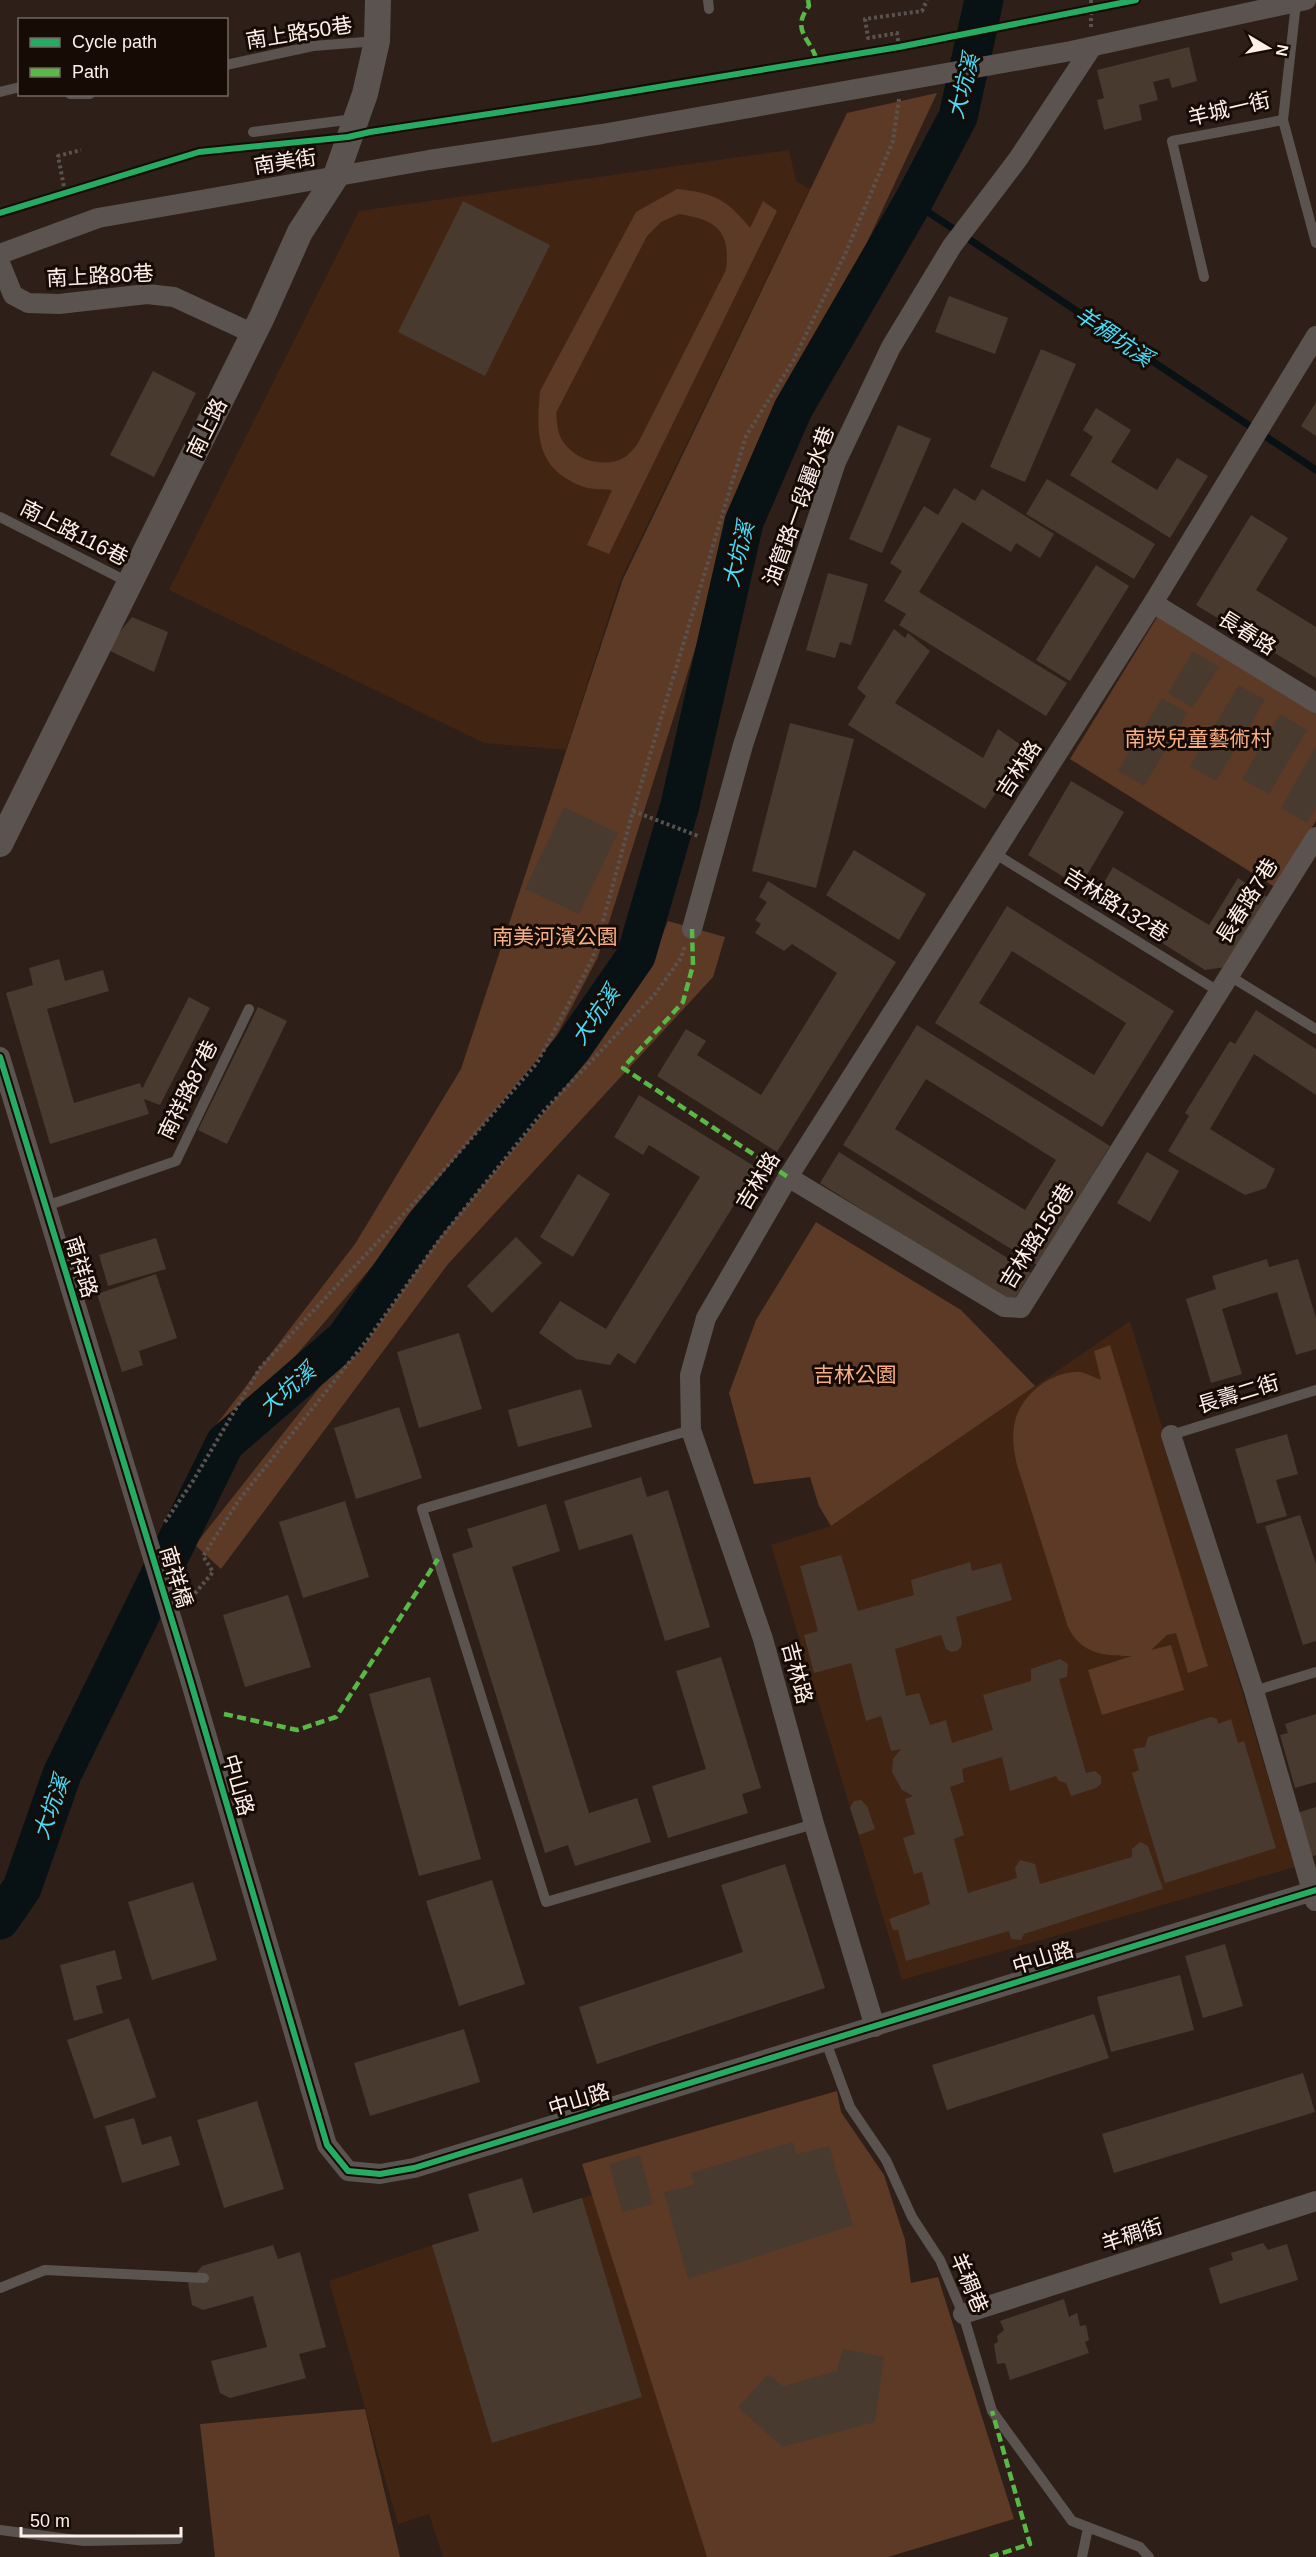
<svg xmlns="http://www.w3.org/2000/svg" width="1316" height="2557" font-family="Arial,'Noto Sans TC',sans-serif">
	<style>
		.built { fill: #412412 }
		.green { fill: #5d3a25; fill-rule: evenodd }
		.lines { fill: none; stroke-linecap: round; stroke-linejoin: round }
		.stream { stroke: #081113; stroke-width: 7 }
		.river { stroke: #081113; stroke-width: 39 }
		.building { fill: #493a30; fill-rule: evenodd }
		.path { stroke: #59524e; stroke-width: 4; stroke-dasharray: 3 3; stroke-linecap: butt }
		.service { stroke: #5b5350; stroke-width: 10 }
		.minor { stroke: #5b5350; stroke-width: 20 }
		.tertiary { stroke: #5b5350; stroke-width: 26 }
		.quiet { stroke: #58b947; stroke-width: 4.5; stroke-dasharray: 9 4.5; stroke-linecap: butt }
		.cycleway-casing { stroke: #160b05; stroke-width: 10 }
		.cycleway { stroke: #26ab63; stroke-width: 6 }
		.labels { text-anchor: middle; stroke-width: 6; stroke-linejoin: round; paint-order: stroke }
		.street-label { font-size: 21px; fill: #fef0e8; stroke: #160b05 }
		.park-label { font-size: 21px; fill: #f7ae83; stroke: #160b05 }
		.water-label { font-size: 22px; font-style: italic; fill: #46ddfa; stroke: #160b05 }
	</style>
	<rect width="100%" height="100%" fill="#2e2018"/>
	<!-- built -->
	<path class="built" d="M789 150 796 181 810 189 621 579 566 750 484 743 169 590 359 211Z
		M1130 1321 1295 1867 902 1980 771 1545 831 1526Z
		M592 2195 707 2557H443L429 2514 398 2524 329 2281 432 2245Z"/>
	<!-- green -->
	<path class="green" d="M937 93 733 529 598 957 541 1065 404 1229 228 1435 216 1425 355 1244 461 1069 623 579 847 113Z
		M677 189C714 193 727 199 750 228L763 201 777 211 609 554 587 545 612 490C604 489 593 490 584 487 536 469 536 436 540 391L636 212ZM679 214C716 220 731 230 726 270L638 443C635 447 630 454 625 457 604 470 570 459 560 436 557 429 557 420 556 413L647 236 661 222Z
		M1159 614 1316 712V821L1275 887 1070 759Z
		M668 921 725 937 713 977 448 1264 221 1569 195 1545 647 973Z
		M816 1222 961 1310 1035 1386 831 1526 819 1506 810 1477 754 1484 729 1393 756 1320Z
		M1110 1345 1208 1666 1188 1673 1176 1633 1167 1635 1151 1650 1171 1645 1184 1690 1102 1715 1088 1670 1132 1656C1104 1656 1081 1654 1068 1627L1017 1465C1014 1452 1012 1440 1014 1427 1017 1398 1050 1370 1080 1372 1087 1373 1095 1378 1101 1380L1094 1351Z
		M837 2091 841 2112 884 2175 905 2240 911 2283 938 2277 1014 2519 888 2557H707L582 2164Z
		M365 2409 400 2557H215L200 2424Z"/>
	<g class="lines">
		<!-- stream -->
		<path class="stream" d="M913 202 1316 470"/>
		<!-- river -->
		<path class="river" d="M0 1920 22 1888 62 1774 225 1443 345 1339 425 1225 573 1047 636 956 680 805 744 522 793 409 913 202 958 117 984 0"/>
	</g>
	<!-- building -->
	<path class="building" d="M1189 47 1197 81 1172 88 1169 78 1153 82 1158 100 1139 105 1142 120 1104 130 1097 100 1104 98 1097 70Z
		M463 201 550 245 485 376 398 332Z
		M949 296 1008 318 995 354 935 332Z
		M1041 349 1076 364 1025 482 990 467Z
		M153 371 196 393 154 477 110 455Z
		M1316 402V436L1301 426Z
		M1096 408 1131 430 1111 462 1157 490 1177 458 1208 476 1170 538 1070 475 1093 437 1083 430Z
		M898 425 931 439 882 553 849 539Z
		M1047 479 1155 544 1134 579 1026 514Z
		M954 488 975 501 982 489 1054 534 1040 558 1016 543 1011 552 962 522 919 592 1067 683 1046 716 899 625 906 614 884 601 902 571 890 563 924 506 938 515Z
		M1251 515 1288 538 1256 590 1316 627V678L1196 605Z
		M1096 565 1129 586 1070 681 1036 660Z
		M828 573 868 584 851 645 840 642 835 658 806 650Z
		M132 617 168 632 154 672 106 649Z
		M894 629 905 638 908 633 930 651 895 703 983 758 998 729 1034 754 1016 782 1006 778 985 809 848 725 866 696 857 688Z
		M1193 651 1219 667 1192 708 1168 693Z
		M1239 685 1265 700 1216 781 1190 766Z
		M1162 698 1188 713 1144 786 1118 771Z
		M1280 714 1307 730 1269 794 1242 779Z
		M790 723 854 739 816 888 752 871Z
		M1316 746V807L1307 823 1281 808Z
		M1071 781 1124 812 1080 887 1028 855Z
		M564 807 618 833 579 914 525 889Z
		M854 850 926 894 899 940 826 895Z
		M1113 867 1209 925 1238 878 1267 897 1226 967 1205 970 1094 900Z
		M768 881 896 962 777 1152 657 1076 686 1029 706 1041 697 1055 761 1095 837 973 792 944 784 951 755 933 761 924 755 920 767 902 759 897Z
		M1007 906 1174 1011 1102 1127 935 1023ZM1012 951 1126 1023 1094 1075 979 1003Z
		M59 959 65 981 103 970 109 991 47 1009 74 1103 140 1083 142 1089 189 997 210 1008 160 1105 144 1099 149 1114 50 1144 6 993 33 985 29 968Z
		M258 1007 287 1021 227 1144 198 1130Z
		M1256 1010 1316 1049V1095L1254 1054 1210 1129 1275 1169 1266 1188 1245 1195 1168 1151 1189 1116 1185 1113 1230 1041 1235 1044Z
		M917 1025 1110 1146 1037 1265 843 1145ZM926 1079 1056 1160 1025 1210 895 1129Z
		M639 1095 757 1168 635 1364 618 1353 610 1365 576 1359 539 1333 560 1301 606 1329 700 1177 649 1145 643 1155 614 1137Z
		M839 1152 1031 1273 1011 1304 820 1183Z
		M1147 1152 1179 1171 1150 1222 1117 1203Z
		M578 1174 610 1194 573 1257 540 1237Z
		M516 1237 542 1263 492 1313 467 1286Z
		M156 1238 166 1269 108 1286 99 1255Z
		M1267 1259 1269 1267 1298 1259 1316 1318V1349L1296 1355 1277 1292 1222 1309 1242 1374 1211 1383 1186 1299 1216 1289 1212 1276Z
		M156 1274 177 1338 139 1351 143 1365 122 1372 97 1294Z
		M459 1333 482 1409 419 1428 397 1352Z
		M581 1389 592 1427 518 1447 508 1410Z
		M399 1407 422 1478 356 1499 334 1428Z
		M1287 1434 1298 1474 1276 1480 1287 1516 1257 1524 1235 1449Z
		M641 1477 647 1497 668 1490 710 1627 665 1641 632 1534 579 1550 564 1501Z
		M345 1501 369 1577 303 1598 279 1522Z
		M546 1504 560 1551 512 1567 589 1813 637 1798 651 1842 575 1866 568 1845 545 1853 452 1554 473 1547 467 1529Z
		M1300 1515 1316 1564V1641L1303 1645 1265 1526Z
		M841 1555 858 1611 914 1595 911 1580 970 1562 972 1571 1001 1563 1012 1600 956 1617 962 1642 961 1647 957 1651 951 1652 946 1649 941 1635 895 1649 906 1696 919 1693 930 1725 946 1720 952 1743 993 1730 983 1695 1031 1681V1669L1060 1659 1068 1664 1067 1677 1059 1679 1086 1773 1095 1771 1101 1776V1784L1096 1788 1071 1796 1066 1783 1059 1781 1056 1776 1010 1791 1002 1757 962 1769 964 1782 950 1787 964 1835 954 1839 968 1893 1017 1878 1015 1868 1020 1860 1035 1864 1040 1884 1132 1857V1849L1140 1842 1148 1846 1163 1889 1024 1934 1021 1940 1011 1939 1009 1931 906 1961 898 1930H893L889 1919 930 1904 922 1872 914 1874 903 1838 915 1834 905 1799 913 1796 902 1790 892 1772 893 1759 901 1749 891 1751 881 1716 866 1721 851 1663 814 1673 804 1635 818 1631 800 1566Z
		M288 1595 311 1667 245 1687 223 1615Z
		M721 1657 761 1788 742 1794 748 1813 668 1838 652 1786 706 1769 676 1671Z
		M430 1677 481 1859 419 1876 369 1694Z
		M1316 1714V1782L1295 1788 1280 1735 1288 1733 1285 1724Z
		M1211 1717 1217 1719 1218 1724 1231 1719 1238 1743 1244 1741 1276 1848 1165 1883 1132 1773 1139 1770 1133 1749 1145 1747 1148 1737Z
		M861 1800 867 1806 875 1829 859 1835 850 1808 854 1801Z
		M1316 1807V1855L1307 1858 1294 1814Z
		M785 1864 825 1988 597 2064 579 2007 743 1952 721 1885Z
		M492 1880 525 1984 459 2006 426 1901Z
		M193 1882 217 1960 152 1980 128 1902Z
		M1225 1944 1243 2006 1203 2018 1185 1956Z
		M115 1950 122 1979 96 1986 103 2013 74 2021 60 1965Z
		M1180 1975 1194 2030 1111 2052 1097 1997Z
		M1094 2014 1109 2058 947 2110 932 2065Z
		M129 2018 156 2097 94 2119 67 2040Z
		M464 2029 480 2082 370 2116 354 2063Z
		M1303 2073 1315 2112 1114 2173 1102 2134Z
		M257 2101 284 2189 224 2208 197 2120Z
		M134 2118 142 2145 171 2136 180 2165 122 2183 105 2126Z
		M793 2142 796 2154 829 2146 853 2225 688 2279 664 2192 694 2185 691 2173Z
		M640 2155 653 2204 622 2212 609 2164Z
		M522 2178 533 2213 582 2198 642 2397 492 2443 432 2245 479 2231 468 2194Z
		M1263 2243 1268 2250 1287 2244 1298 2280 1220 2304 1209 2268 1233 2260 1231 2253Z
		M273 2245 278 2259 300 2252 326 2347 299 2354 306 2378 230 2398 220 2393 211 2361 267 2347 253 2296 203 2310 192 2305 188 2283 202 2266Z
		M1064 2299 1069 2317 1077 2313 1080 2326 1086 2325 1089 2340 1085 2342 1089 2353 1010 2380 1005 2363 997 2364 994 2344 998 2342 997 2336 1004 2330 1000 2321Z
		M843 2349 884 2357 875 2422 782 2447 738 2407 768 2374 783 2386 837 2371Z"/>
	<g class="lines">
		<!-- path -->
		<path class="path" d="M1091 0V28
			M899 47 897 33 868 38 865 19 922 11 927 0
			M65 192 58 156 81 150
			M633 811 698 836
			M165 1522 193 1481 260 1368 427 1189 537 1063 593 958 633 811 746 436 793 361 846 252 893 141 899 99
			M191 1598 213 1572 203 1556 239 1500 368 1339 440 1239 542 1113 655 994 681 958 685 946"/>
		<!-- service -->
		<path class="service" d="M708 0 709 9
			M1296 3 1283 120 1316 243
			M226 65 313 46 377 41
			M0 92 20 87
			M70 94H90
			M253 132 354 119
			M1204 277 1172 141 1283 120
			M0 517 130 583
			M994 853 1218 991
			M1228 975 1316 1029
			M46 1206 176 1161 249 1009
			M691 1430 422 1509 546 1902 814 1824
			M1171 1435 1316 1390
			M1254 1691 1316 1672
			M826 2042 850 2107 886 2160 912 2217 940 2260 963 2314 992 2411 1072 2521 1140 2547 1149 2557
			M0 2288 45 2270 204 2278
			M0 2530 84 2541 178 2539
			M1082 2557 1088 2528"/>
		<!-- minor -->
		<path class="minor" d="M0 254 98 218 429 160 602 134 1071 51 1306 0
			M0 263 13 295 28 303 59 304 147 294 174 297 254 334
			M1153 603 1316 703
			M692 929 743 745 836 462 891 347 952 246 1018 159 1092 47
			M0 1057 189 1676 327 2145 348 2171 380 2174 414 2168 1316 1890
			M788 1177 1004 1307 1021 1308 1316 837
			M1171 1435 1254 1691 1315 1901
			M875 2027 814 1824 763 1639 691 1430 690 1375 706 1318 788 1177 1153 603 1316 336
			M963 2314 1316 2201"/>
		<!-- tertiary -->
		<path class="tertiary" d="M0 844 262 317 300 232 335 178 365 94 377 41 378 0"/>
		<!-- quiet -->
		<path class="quiet" d="M808 0 809 6C790 31 811 38 817 61
			M692 929 693 965 683 1002 623 1068 788 1177
			M224 1714 297 1730 336 1717 438 1559
			M990 2557 1030 2544 992 2411"/>
		<defs>
			<path id="cycleway" d="M0 213 199 152 348 137 370 132 580 100 899 47 1136 0
				M0 1057 189 1676 327 2145 348 2171 380 2174 414 2168 1316 1890"/>
		</defs>
		<!-- cycleway casing -->
		<use href="#cycleway" class="cycleway-casing"/>
		<!-- cycleway -->
		<use href="#cycleway" class="cycleway"/>
	</g>
	<g class="labels">
		<!-- street labels -->
		<g class="street-label">
			<text transform="translate(299 33) rotate(-9)" y="7">南上路50巷</text>
			<text transform="translate(1229 109) rotate(-13)" y="7">羊城一街</text>
			<text transform="translate(285 162) rotate(-9)" y="7">南美街</text>
			<text transform="translate(100 276) rotate(-3)" y="7">南上路80巷</text>
			<text transform="translate(207 428) rotate(-64)" y="7">南上路</text>
			<text transform="translate(799 506) rotate(-70)" y="7">油管路一段麗水巷</text>
			<text transform="translate(74 533) rotate(27)" y="7">南上路116巷</text>
			<text transform="translate(1247 633) rotate(32)" y="7">長春路</text>
			<text transform="translate(1019 769) rotate(-57)" y="7">吉林路</text>
			<text transform="translate(1247 901) rotate(-58)" y="7">長春路7巷</text>
			<text transform="translate(1116 905) rotate(32)" y="7">吉林路132巷</text>
			<text transform="translate(188 1090) rotate(-64)" y="7">南祥路87巷</text>
			<text transform="translate(758 1181) rotate(-59)" y="7">吉林路</text>
			<text transform="translate(1037 1236) rotate(-58)" y="7">吉林路156巷</text>
			<text transform="translate(81 1267) rotate(73)" y="7">南祥路</text>
			<text transform="translate(1238 1394) rotate(-17)" y="7">長壽二街</text>
			<text transform="translate(176 1577) rotate(73)" y="7">南祥橋</text>
			<text transform="translate(797 1673) rotate(75)" y="7">吉林路</text>
			<text transform="translate(238 1785) rotate(74)" y="7">中山路</text>
			<text transform="translate(1043 1958) rotate(-17)" y="7">中山路</text>
			<text transform="translate(579 2100) rotate(-17)" y="7">中山路</text>
			<text transform="translate(1132 2235) rotate(-18)" y="7">羊稠街</text>
			<text transform="translate(969 2283) rotate(67)" y="7">羊稠巷</text>
		</g>
		<!-- park labels -->
		<g class="park-label">
			<text x="1198" y="746">南崁兒童藝術村</text>
			<text x="555" y="944">南美河濱公園</text>
			<text x="855" y="1382">吉林公園</text>
		</g>
		<!-- water labels -->
		<g class="water-label">
			<text transform="translate(963 86) rotate(-75)" y="8">大坑溪</text>
			<text transform="translate(1114 336) rotate(34)" y="8">羊稠坑溪</text>
			<text transform="translate(738 554) rotate(-76)" y="8">大坑溪</text>
			<text transform="translate(595 1015) rotate(-55)" y="8">大坑溪</text>
			<text transform="translate(287 1389) rotate(-41)" y="8">大坑溪</text>
			<text transform="translate(51 1807) rotate(-70)" y="8">大坑溪</text>
		</g>
	</g>
	<!-- legend -->
	<rect x="18" y="18" width="210" height="78" fill="#160b05" stroke="#736760" stroke-width="1.5"/>
	<rect x="30" y="38" width="30" height="9" fill="#26ab63" stroke="#736760" stroke-width="1.5"/>
	<text x="72" y="48" font-size="18" fill="#fef0e8">Cycle path</text>
	<rect x="30" y="68" width="30" height="9" fill="#58b947" stroke="#736760" stroke-width="1.5"/>
	<text x="72" y="78" font-size="18" fill="#fef0e8">Path</text>
	<!-- north arrow -->
	<g transform="translate(1268 48) rotate(100)" stroke="#160b05" stroke-width="4.5" paint-order="stroke">
	<path d="M0-4.5L10 22L0 15L-10 22Z" fill="#fef0e8"/>
	<text y="-9" font-size="16" font-weight="bold" text-anchor="middle" fill="#fef0e8">N</text>
	</g>
	<!-- scale -->
	<path d="M21 2527v9h160v-9" fill="none" stroke="#fef0e8" stroke-width="3"/>
	<text x="30" y="2527" font-size="18" fill="#fef0e8" stroke="#160b05" stroke-width="4.5" paint-order="stroke">50 m</text>
</svg>
